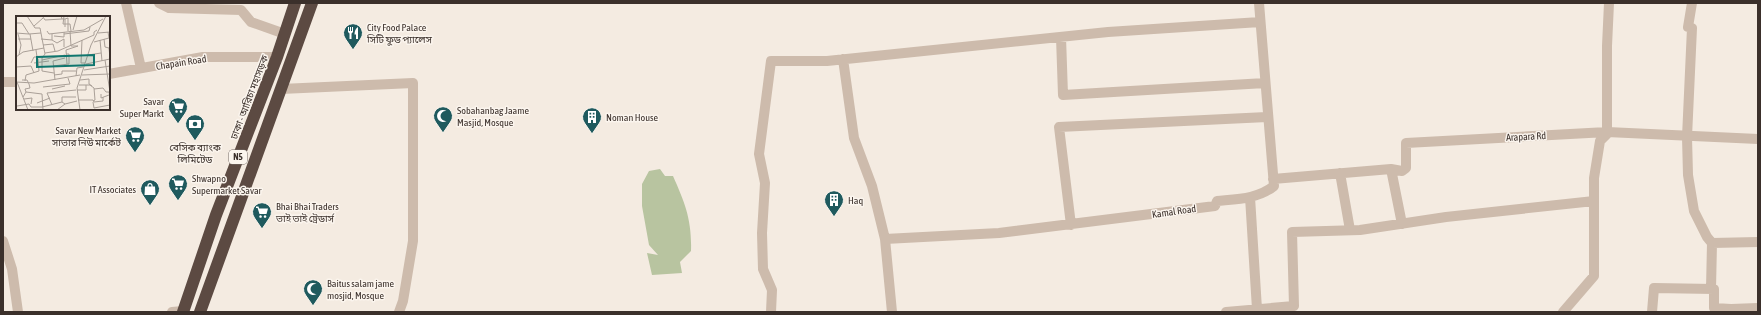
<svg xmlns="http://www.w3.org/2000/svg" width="1761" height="315" font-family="'Asap Condensed','Noto Sans Bengali',sans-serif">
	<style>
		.green { fill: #b8c4a0 }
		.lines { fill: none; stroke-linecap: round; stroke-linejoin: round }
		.street { stroke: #cdbbac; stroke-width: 10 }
		.highway { stroke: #5c4a42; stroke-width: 12 }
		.labels { text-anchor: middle; stroke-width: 3; stroke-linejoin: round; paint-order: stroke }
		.shield { fill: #fbf5ee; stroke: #756b66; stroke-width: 1 }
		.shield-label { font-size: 9px; font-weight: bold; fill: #3b302b }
		.poi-label { font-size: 10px; fill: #3b302b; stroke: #fbf5ee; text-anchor: start }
		.street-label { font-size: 10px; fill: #3b302b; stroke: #fbf5ee }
		.inset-road { fill: none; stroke: #aaa098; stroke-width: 1 }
		.view { fill: #0f766e; fill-opacity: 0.15; stroke: #0f766e; stroke-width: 2 }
		.inset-edge { fill: none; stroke: #3b302b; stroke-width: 2 }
	</style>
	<rect width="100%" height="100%" fill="#f4ebe1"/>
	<!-- green -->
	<path class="green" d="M660 169 665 176H673C685 203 692 220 691 251L680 262 682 273 652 275 647 253 658 255 649 245 642 206V184L649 171Z"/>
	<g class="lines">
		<!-- street -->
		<path class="street" d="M126 3 141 68
			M159 3 169 8 241 10 251 22 285 34
			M1692 3 1688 27 1692 28 1687 137 1688 175 1694 211 1707 237 1712 243
			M1061 37 1063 95 1265 83
			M843 59 854 138 872 186 885 239 892 312
			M109 74 203 57H277
			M3 82H17
			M281 89 413 83V241L403 301 399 312
			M1391 169 1402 171 1406 168V143L1607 132 1758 139
			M1340 173 1350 230
			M1273 179 1391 169 1402 224
			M1250 197 1257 309
			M1071 225 1059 127 1267 117
			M885 239 999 233 1215 206 1217 201C1237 199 1258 199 1274 186L1259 3
			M3 241 12 269 18 312
			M1711 289 1712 243 1758 242
			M172 312 183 311
			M771 312 772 290 763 269 762 233 765 183 759 154 771 61H827L1108 32 1260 22
			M1226 312 1294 306 1292 232 1360 230 1446 217 1594 201
			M1563 312 1594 276V178L1600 141 1607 134V46L1609 3
			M1652 312 1654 288 1714 289V308L1731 309
			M1731 312V309L1758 308"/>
		<!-- highway -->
		<path class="highway" d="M183 312 216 215 277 57 295 3
			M200 312 312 3"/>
	</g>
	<!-- icons -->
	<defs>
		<symbol id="restaurant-pin" viewBox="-11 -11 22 30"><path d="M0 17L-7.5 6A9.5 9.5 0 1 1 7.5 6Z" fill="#1f5a5e" stroke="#fbf5ee"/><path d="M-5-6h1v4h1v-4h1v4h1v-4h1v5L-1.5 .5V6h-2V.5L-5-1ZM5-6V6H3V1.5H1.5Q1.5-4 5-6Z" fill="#fff"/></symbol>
		<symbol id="supermarket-pin" viewBox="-11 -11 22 30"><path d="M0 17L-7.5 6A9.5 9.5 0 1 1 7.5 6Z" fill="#1f5a5e" stroke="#fbf5ee"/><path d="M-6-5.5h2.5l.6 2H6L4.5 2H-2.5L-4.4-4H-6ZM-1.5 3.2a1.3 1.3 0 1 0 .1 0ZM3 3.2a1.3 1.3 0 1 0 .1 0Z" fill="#fff"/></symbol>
		<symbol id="mosque-pin" viewBox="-11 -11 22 30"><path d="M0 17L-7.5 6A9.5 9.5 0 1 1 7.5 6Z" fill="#1f5a5e" stroke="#fbf5ee"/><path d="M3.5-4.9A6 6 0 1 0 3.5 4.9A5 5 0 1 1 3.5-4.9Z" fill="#fff"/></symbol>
		<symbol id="building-pin" viewBox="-11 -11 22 30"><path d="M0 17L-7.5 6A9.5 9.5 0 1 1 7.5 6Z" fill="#1f5a5e" stroke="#fbf5ee"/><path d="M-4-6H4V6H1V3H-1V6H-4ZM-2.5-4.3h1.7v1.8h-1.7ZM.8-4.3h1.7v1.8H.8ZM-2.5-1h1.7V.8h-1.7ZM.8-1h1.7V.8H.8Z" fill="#fff"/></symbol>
		<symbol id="bank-pin" viewBox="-11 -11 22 30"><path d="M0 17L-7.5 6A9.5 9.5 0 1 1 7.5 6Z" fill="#1f5a5e" stroke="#fbf5ee"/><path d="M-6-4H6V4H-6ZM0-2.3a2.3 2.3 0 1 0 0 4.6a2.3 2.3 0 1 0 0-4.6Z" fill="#fff"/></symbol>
		<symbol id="shop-pin" viewBox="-11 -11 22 30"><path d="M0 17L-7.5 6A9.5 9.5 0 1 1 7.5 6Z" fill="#1f5a5e" stroke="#fbf5ee"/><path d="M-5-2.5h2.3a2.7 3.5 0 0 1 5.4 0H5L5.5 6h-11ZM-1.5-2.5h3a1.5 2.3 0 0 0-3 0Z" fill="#fff"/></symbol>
	</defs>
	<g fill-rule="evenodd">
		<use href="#restaurant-pin" x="342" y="22" width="22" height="30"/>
		<use href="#supermarket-pin" x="167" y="96" width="22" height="30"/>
		<use href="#mosque-pin" x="432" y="105" width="22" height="30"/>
		<use href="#building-pin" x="581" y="106" width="22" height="30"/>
		<use href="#bank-pin" x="184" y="113" width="22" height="30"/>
		<use href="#supermarket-pin" x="124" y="125" width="22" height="30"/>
		<use href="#supermarket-pin" x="167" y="173" width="22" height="30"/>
		<use href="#shop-pin" x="139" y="178" width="22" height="30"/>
		<use href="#building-pin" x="823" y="189" width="22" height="30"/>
		<use href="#supermarket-pin" x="251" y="201" width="22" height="30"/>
		<use href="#mosque-pin" x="302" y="278" width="22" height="30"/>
	</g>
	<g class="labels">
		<!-- shield labels -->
		<rect class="shield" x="229" y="150" width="18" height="14" rx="3"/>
		<g class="shield-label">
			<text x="238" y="160">N5</text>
		</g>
		<!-- poi labels -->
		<g class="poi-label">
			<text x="367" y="31">City Food Palace<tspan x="367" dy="12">সিটি ফুড প্যালেস</tspan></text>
			<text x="164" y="105" text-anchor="end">Savar<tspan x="164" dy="12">Super Markt</tspan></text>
			<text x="457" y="114">Sobahanbag Jaame<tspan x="457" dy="12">Masjid, Mosque</tspan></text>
			<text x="606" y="121">Noman House</text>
			<text x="121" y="134" text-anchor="end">Savar New Market<tspan x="121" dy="12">সাভার নিউ মার্কেট</tspan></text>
			<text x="195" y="151" text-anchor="middle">বেসিক ব্যাংক<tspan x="195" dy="12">লিমিটেড</tspan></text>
			<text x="192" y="182">Shwapno<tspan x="192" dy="12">Supermarket Savar</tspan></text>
			<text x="136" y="193" text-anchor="end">IT Associates</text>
			<text x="848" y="204">Haq</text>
			<text x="276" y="210">Bhai Bhai Traders<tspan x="276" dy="12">ভাই ভাই ট্রেডার্স</tspan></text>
			<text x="327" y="287">Baitus salam jame<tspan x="327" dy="12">mosjid, Mosque</tspan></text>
		</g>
		<!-- street labels -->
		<g class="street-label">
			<text transform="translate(181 62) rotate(-9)" y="4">Chapain Road</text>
			<text transform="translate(249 97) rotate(-69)" y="4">ঢাকা - আরিচা মহাসড়ক</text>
			<text transform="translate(1526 136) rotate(-3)" y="4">Arapara Rd</text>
			<text transform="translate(1174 211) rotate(-8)" y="4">Kamal Road</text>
		</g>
	</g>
	<!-- overview -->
	<g transform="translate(16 16)">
		<rect width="94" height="94" fill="#f4ebe1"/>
		<path class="inset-road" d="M11 0 19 12H24L29 38 26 42V55L38 57M45 0 46 3H49V11M48 0 47 8H54L55 15M27 1 29 4 46 3M49 3 52 2V15M0 7H6L13 18 25 17M18 10 27 2M57 14 61 0M31 15 33 18 68 14 87 3M0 17 13 18M82 17 94 16M2 18 5 29 3 39M14 18 17 35M48 18 73 15 74 11M38 20 48 21V16M2 23H15M25 23 36 24V18M88 23 89 31 93 32 94 42M36 24 41 27 48 23V31M66 24 65 47H69M84 24 86 45M78 26 93 22 92 16M27 29 37 28 39 35M29 37 42 35 78 19V16L81 14M72 39 85 37M0 41 7 36 28 32M22 43 23 55M26 44 49 39M89 44 94 76M15 47 18 41H21L20 34M18 47 33 45M51 48 50 34 62 30H55L54 15M70 48 94 43M37 50 53 48V38H50M0 51 15 50 18 57M68 54 94 50M38 59 46 58V55H60M66 59 94 58M60 60 61 52 67 51M6 64H11L13 68 14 72 9 73 10 76M39 64 37 45 49 42M64 64 73 63V68L76 70M9 65 10 59 23 55M0 66 18 67 64 59M1 66 12 94M63 69H74L78 72 79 84 77 85M27 71 54 68 52 62M36 73 49 70M78 73 87 72 90 76H93L94 81M61 74H70V69M85 78V82L93 79M7 81 10 76 26 78 27 94M8 83 16 82 15 88M62 84H77L78 86 87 85V81M46 86V81H60M77 86 78 92 94 89M21 87 34 82M36 89 31 77 60 74M1 90 13 88 15 91H26L46 86 49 88M41 94 49 88 61 85M64 94 61 72 75 29 90 0"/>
		<path class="view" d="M78 39V49L21 51V41Z"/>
		<rect width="94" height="94" class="inset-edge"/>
	</g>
	<!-- border -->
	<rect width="1761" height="315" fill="none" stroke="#3b302b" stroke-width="8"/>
</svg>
